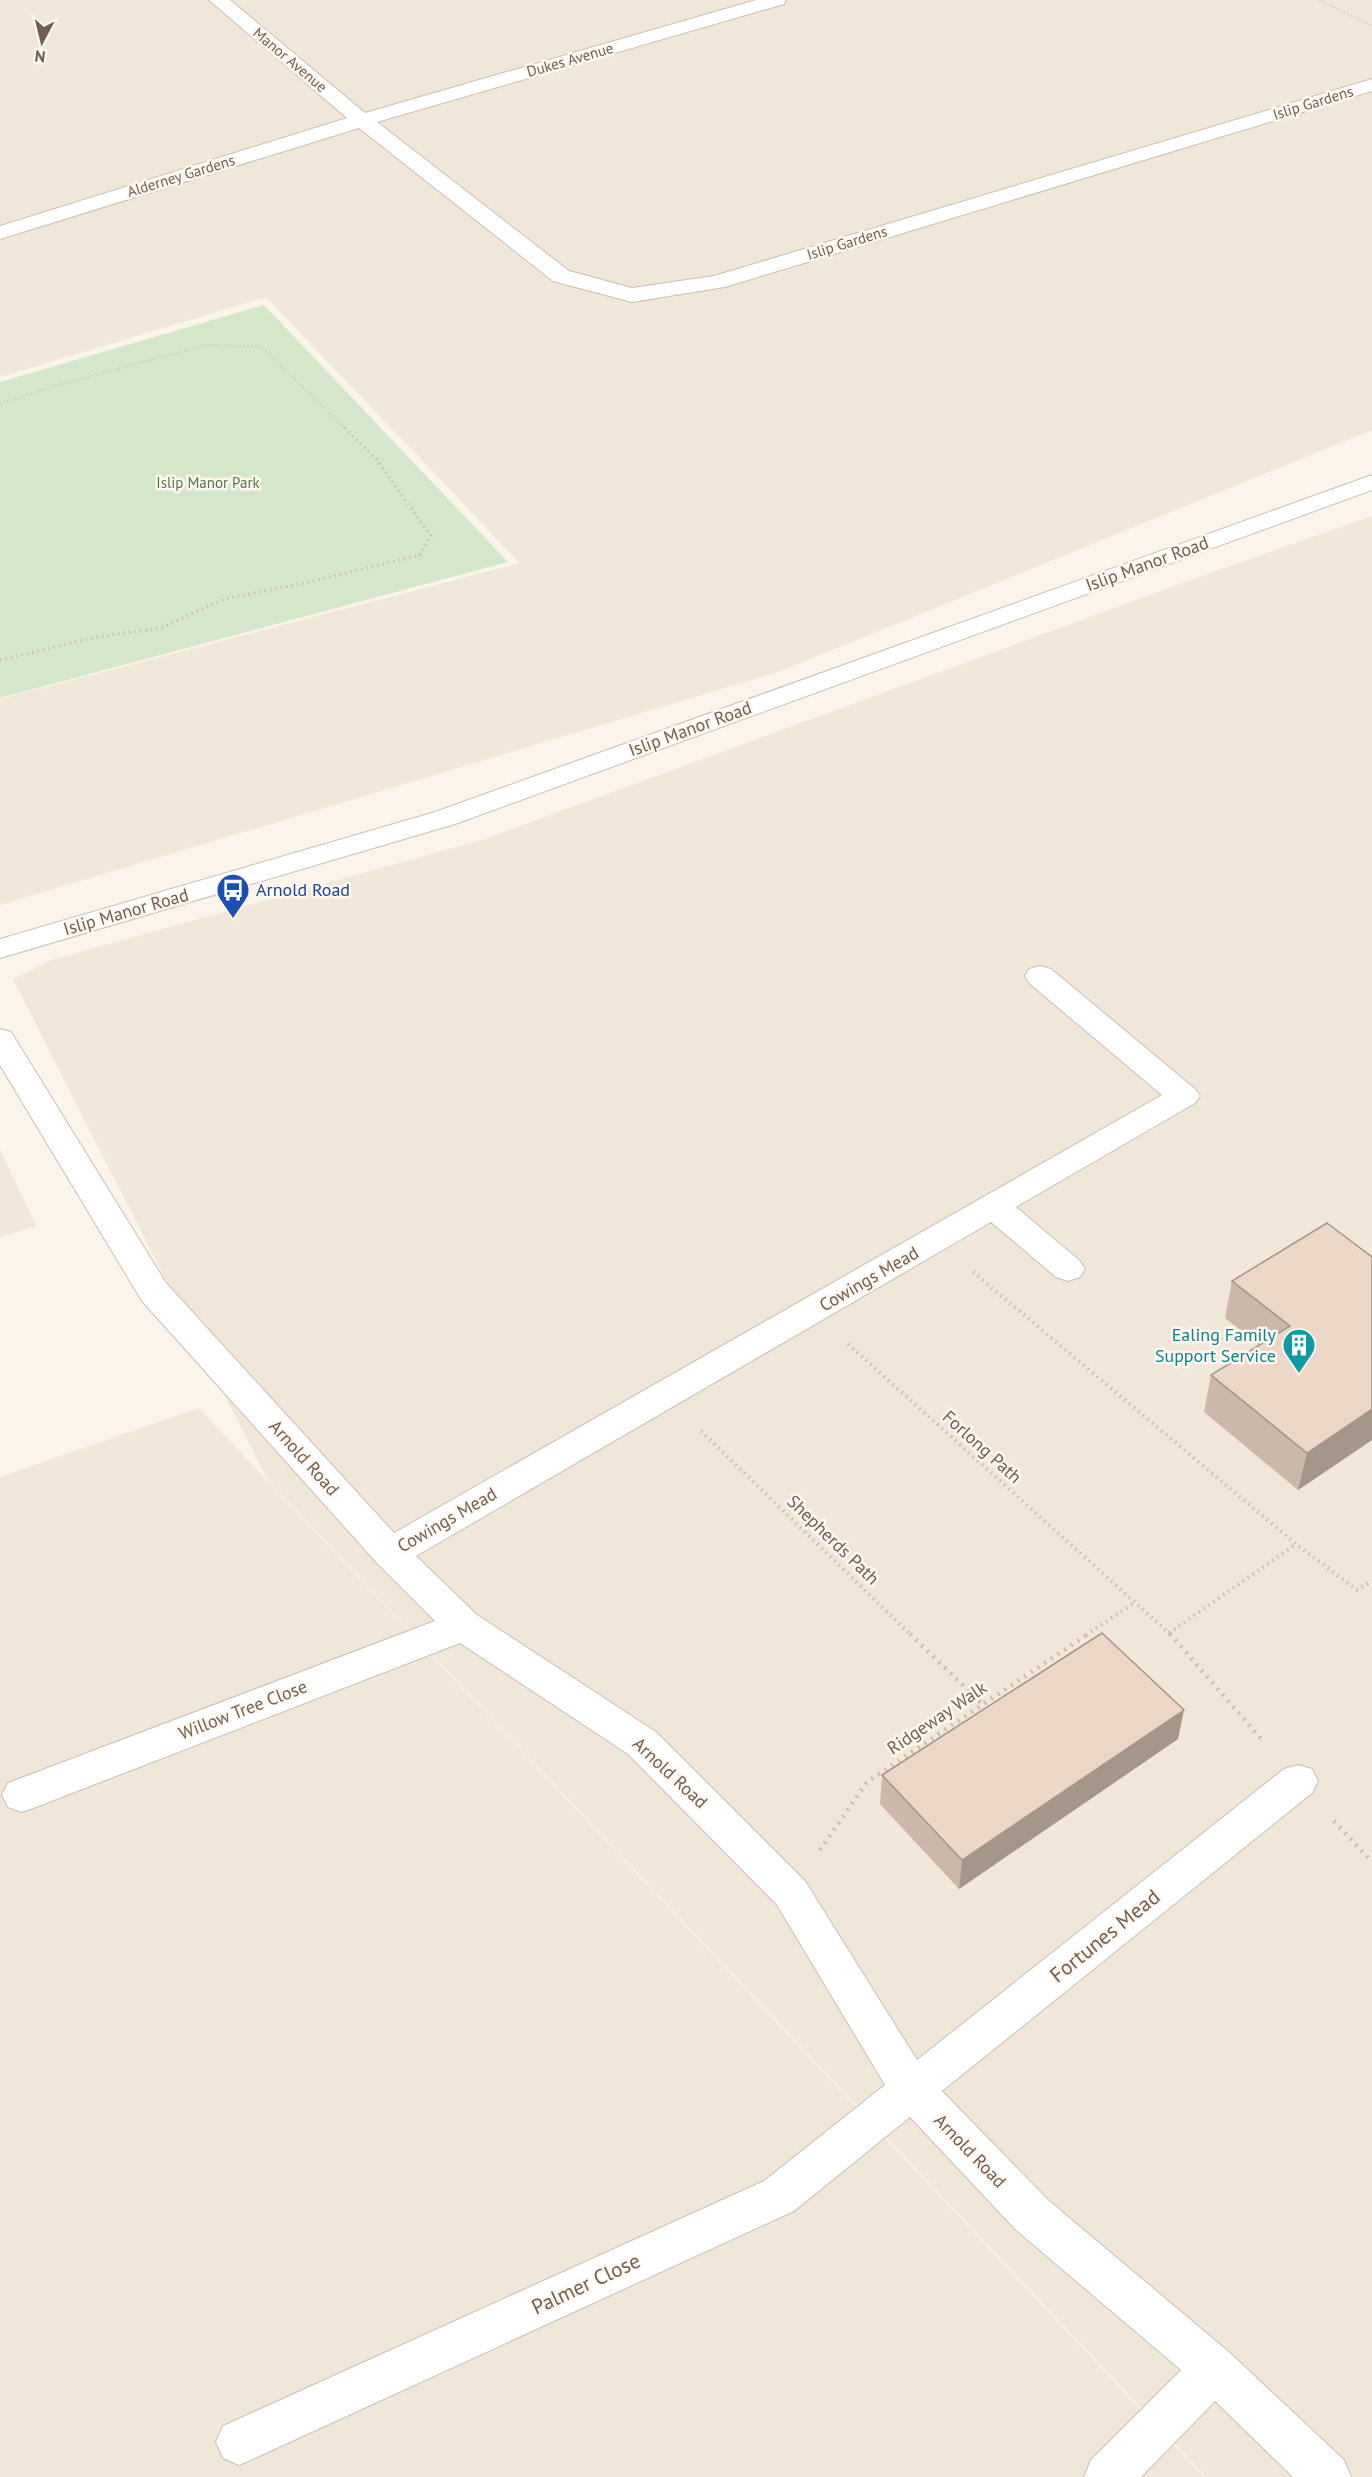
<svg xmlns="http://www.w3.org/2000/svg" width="1372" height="2477" font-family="'PT Sans',sans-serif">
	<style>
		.residential { fill: #f1e7d9 }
		.green { fill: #d5e7ca }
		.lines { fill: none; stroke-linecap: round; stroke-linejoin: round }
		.minor-casing { stroke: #cbbdb1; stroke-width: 2 }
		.path-far3 { stroke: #d2b9a8; stroke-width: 2; stroke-dasharray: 1 3; stroke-linecap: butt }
		.path-far2 { stroke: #d2b9a8; stroke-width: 3; stroke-dasharray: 1.5 4; stroke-linecap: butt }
		.path-far1 { stroke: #d2b9a8; stroke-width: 4; stroke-dasharray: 1.5 4.5; stroke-linecap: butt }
		.path { stroke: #d2b9a8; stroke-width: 4.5; stroke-dasharray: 2 6; stroke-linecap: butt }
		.minor { fill: #fff; fill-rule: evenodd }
		.wall { fill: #cbb8a9 }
		.shaded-wall { fill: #a5968a }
		.building { fill: #ecd6c5; stroke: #a5968a; stroke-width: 1.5 }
		.labels { text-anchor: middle; stroke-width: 5; stroke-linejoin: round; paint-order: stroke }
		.far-street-label { font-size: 15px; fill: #725d50; stroke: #fdf8f0 }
		.far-park-label { font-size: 15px; fill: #55774a; stroke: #fdf8f0 }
		.street-label { font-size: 18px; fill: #725d50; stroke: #fdf8f0 }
		.transit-label { font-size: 18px; fill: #164399; stroke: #fdf8f0; text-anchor: start }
		.culture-label { font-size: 18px; fill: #0d838f; stroke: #fdf8f0; text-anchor: end }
		.near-street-label { font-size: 21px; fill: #725d50; stroke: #fdf8f0 }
	</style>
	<rect width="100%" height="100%" fill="#faf4ea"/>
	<!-- residential -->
	<path class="residential" d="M0 0H1372V430L778 672 0 905V699L520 563 266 297 0 377Z
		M1372 516V2477H1206L267 1479 13 979 48 961 485 839 1188 581Z
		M0 1149 36 1226 0 1237Z
		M199 1408 1204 2477H0V1477Z"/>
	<!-- green -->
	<path class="green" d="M264 305 508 562 0 698V382Z"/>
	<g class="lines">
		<defs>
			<path id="minor" d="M209 0H230L365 113 756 0H786L784 4 377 122 569 271 632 288 714 276 1372 79V91L725 287 632 302 553 281 359 128 0 239V226L347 118Z
				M1372 475V490L455 824 0 958V939L435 812Z
				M1040 966 1051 969 1195 1089 1200 1096 1195 1103 1016 1207 1080 1261 1085 1269 1080 1277 1068 1281 1056 1277 991 1222 416 1556 477 1615 656 1732 805 1881 917 2060 1284 1769 1298 1765 1312 1769 1318 1781 1312 1793 942 2091 1048 2200 1230 2353 1344 2460 1351 2477H1293L1215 2401 1141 2477H1084L1091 2460 1181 2370 1016 2230 910 2117 794 2211 255 2458 239 2465 223 2458 216 2442 223 2426 764 2181 885 2085 777 1905 628 1754 460 1643 36 1807 22 1812 8 1807 2 1795 8 1783 435 1621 377 1563 142 1301 0 1065V1029L11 1032 166 1283 394 1533 1162 1095 1029 983 1025 976 1029 969Z"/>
		</defs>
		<!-- minor casing -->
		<use href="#minor" class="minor-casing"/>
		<!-- path-far3 -->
		<path class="path-far3" d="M1319 0 1372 26
			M0 404 58 385 206 345 262 347 344 428"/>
		<!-- path-far2 -->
		<path class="path-far2" d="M0 660 96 637 161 628 224 599 310 582 420 555 431 536 376 459 343 426"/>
		<!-- path-far1 -->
		<path class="path-far1" d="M973 1272 1296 1544 1357 1590 1372 1581
			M848 1344 1169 1633 1296 1544
			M701 1431 911 1635
			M1169 1633 1171 1635
			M1086 1635 1134 1603"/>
		<!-- path -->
		<path class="path" d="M910 1634 982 1704
			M1170 1634 1263 1741
			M1334 1821 1372 1862
			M820 1850 867 1782 1088 1634"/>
		<!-- minor -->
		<use href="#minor" class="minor"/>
	</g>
	<!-- wall -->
	<path class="wall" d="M1372 1257V1440L1298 1490 1204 1412 1211 1375 1259 1345 1225 1318 1232 1281Z
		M1178 1739 959 1889 880 1804 882 1775Z"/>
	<!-- shaded-wall -->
	<path class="shaded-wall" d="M1372 1409V1440L1298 1490 1307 1453Z
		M1184 1710 1178 1739 959 1889 962 1860Z"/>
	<!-- building -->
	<path class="building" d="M1327 1223 1372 1257V1409L1307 1453 1211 1375 1290 1326 1232 1281Z
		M1102 1633 1184 1710 962 1860 882 1775Z"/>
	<!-- icons -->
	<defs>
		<symbol id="bus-pin" viewBox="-11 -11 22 30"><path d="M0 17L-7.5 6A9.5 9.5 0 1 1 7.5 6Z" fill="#1a4fb4" stroke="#fdf8f0"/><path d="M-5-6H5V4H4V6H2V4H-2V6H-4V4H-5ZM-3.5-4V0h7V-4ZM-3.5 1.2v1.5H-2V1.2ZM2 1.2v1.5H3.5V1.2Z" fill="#fff"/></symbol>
		<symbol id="building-pin" viewBox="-11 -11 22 30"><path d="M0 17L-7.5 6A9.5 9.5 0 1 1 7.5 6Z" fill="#0f9aa8" stroke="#fdf8f0"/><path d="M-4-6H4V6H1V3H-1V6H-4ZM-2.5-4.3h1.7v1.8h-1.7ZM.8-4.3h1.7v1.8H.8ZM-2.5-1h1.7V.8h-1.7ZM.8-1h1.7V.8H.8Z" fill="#fff"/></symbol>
	</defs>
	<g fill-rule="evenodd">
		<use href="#bus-pin" x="214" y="871" width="38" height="52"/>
		<use href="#building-pin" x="1280" y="1326" width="38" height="52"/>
	</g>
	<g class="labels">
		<!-- far-street labels -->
		<g class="far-street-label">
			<text transform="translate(290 60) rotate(40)" y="5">Manor Avenue</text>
			<text transform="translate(570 60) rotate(-16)" y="5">Dukes Avenue</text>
			<text transform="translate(1313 103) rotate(-17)" y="5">Islip Gardens</text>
			<text transform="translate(181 176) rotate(-17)" y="5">Alderney Gardens</text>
			<text transform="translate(847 243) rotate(-17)" y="5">Islip Gardens</text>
		</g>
		<!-- far-park labels -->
		<g class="far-park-label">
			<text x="208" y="488">Islip Manor Park</text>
		</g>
		<!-- street labels -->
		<g class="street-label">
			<text transform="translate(1147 564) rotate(-20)" y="6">Islip Manor Road</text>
			<text transform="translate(690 729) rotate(-20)" y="6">Islip Manor Road</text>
			<text transform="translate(126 912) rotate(-16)" y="6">Islip Manor Road</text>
			<text transform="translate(869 1279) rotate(-30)" y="6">Cowings Mead</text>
			<text transform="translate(982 1447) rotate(42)" y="6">Forlong Path</text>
			<text transform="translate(304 1458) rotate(48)" y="6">Arnold Road</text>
			<text transform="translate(447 1520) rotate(-30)" y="6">Cowings Mead</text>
			<text transform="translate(833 1540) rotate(44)" y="6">Shepherds Path</text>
			<text transform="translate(243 1710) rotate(-21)" y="6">Willow Tree Close</text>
			<text transform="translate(937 1718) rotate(-34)" y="6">Ridgeway Walk</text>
			<text transform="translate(670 1773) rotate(43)" y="6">Arnold Road</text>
			<text transform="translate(970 2151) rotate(46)" y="6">Arnold Road</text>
		</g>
		<!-- transit labels -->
		<g class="transit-label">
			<text x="256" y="896">Arnold Road</text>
		</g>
		<!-- culture labels -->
		<g class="culture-label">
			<text x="1276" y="1341">Ealing Family<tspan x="1276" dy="21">Support Service</tspan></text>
		</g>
		<!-- near-street labels -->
		<g class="near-street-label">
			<text transform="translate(1105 1936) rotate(-39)" y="7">Fortunes Mead</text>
			<text transform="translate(586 2284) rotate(-25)" y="7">Palmer Close</text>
		</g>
	</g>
	<!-- north arrow -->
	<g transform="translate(42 42) rotate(187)" stroke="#fdf8f0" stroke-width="4.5" paint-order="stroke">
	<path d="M0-4.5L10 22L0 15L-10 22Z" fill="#725d50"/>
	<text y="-9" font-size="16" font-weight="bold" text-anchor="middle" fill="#725d50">N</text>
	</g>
</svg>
